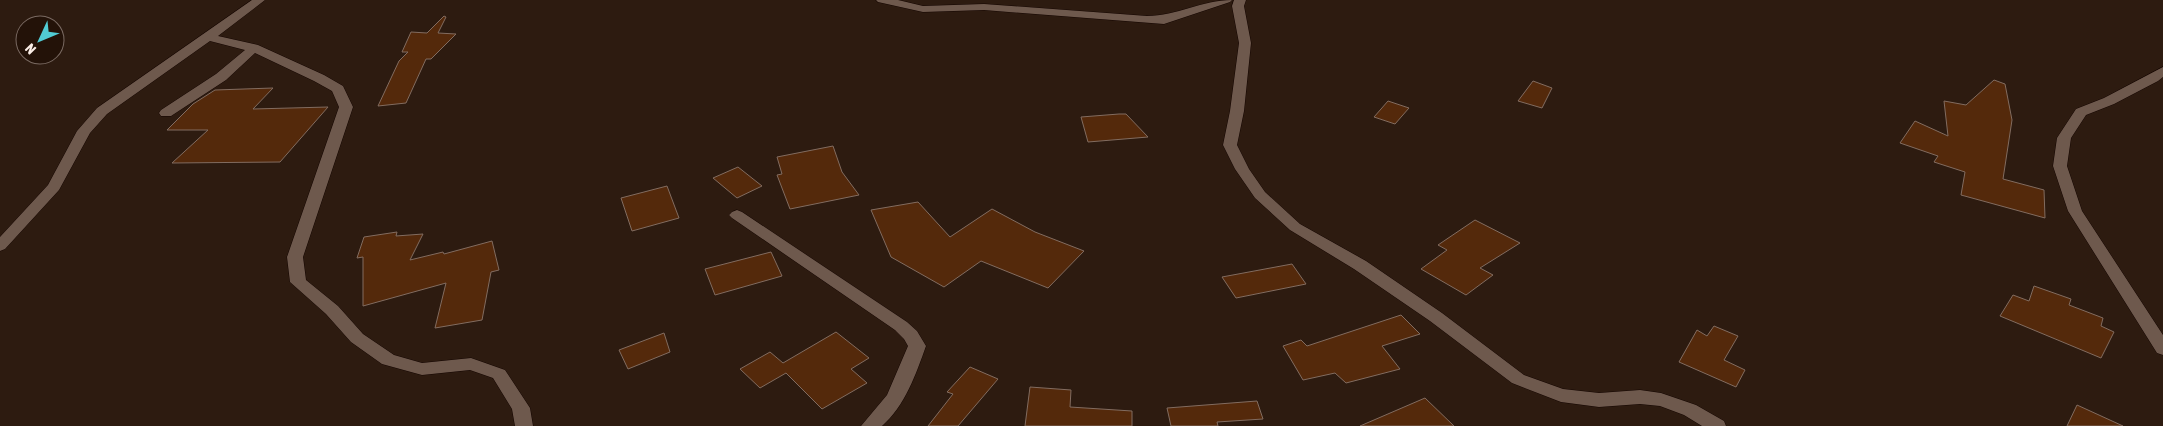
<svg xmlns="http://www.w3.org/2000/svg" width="2163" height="426" font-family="'Asap Condensed',sans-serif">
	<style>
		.building { fill: #54290b; stroke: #826c60 }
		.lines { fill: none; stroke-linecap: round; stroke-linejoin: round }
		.minor-casing { stroke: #140501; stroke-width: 1 }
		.minor { fill: #6e594d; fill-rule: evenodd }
	</style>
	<rect width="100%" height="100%" fill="#2d1b10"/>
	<!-- building -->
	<path class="building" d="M444 16 446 17 438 33 456 34 431 59H426L406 103 378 106 399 61 408 52H402L411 32 427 33Z
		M1994 80 2005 84 2012 120 2003 179 2044 190 2045 218 1961 195 1965 172 1934 162 1938 156 1900 143 1915 121 1948 136 1944 101 1966 105Z
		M1533 81 1552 88 1542 108 1518 101Z
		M273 88 253 109 328 107 280 162 172 163 208 130H167L193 104 215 90Z
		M1388 101 1409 108 1395 124 1374 117Z
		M1119 114H1126L1148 137 1088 142 1081 117Z
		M833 146 842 172 859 195 790 209 777 175 782 174 777 157Z
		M738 167 762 186 737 198 713 178Z
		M667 186 679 218 632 231 621 198Z
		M918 202 950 237 992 209 1035 232 1084 251 1048 288 981 261 944 287 891 257 871 210Z
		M1475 220 1520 243 1480 268 1493 275 1466 295 1421 269 1447 250 1438 245Z
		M397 232 396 236 423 234 410 260 443 252 444 254 492 241 499 270 491 272 482 320 435 328 446 283 363 306V257L357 258 364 237Z
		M771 252 782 276 715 295 705 269Z
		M1292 264 1306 284 1236 298 1222 277Z
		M2034 286 2071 299 2069 305 2103 318 2101 326 2114 332 2101 358 2000 316 2013 295 2029 301Z
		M1401 315 1420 334 1382 346 1400 369 1346 383 1335 373 1303 380 1283 346 1301 340 1307 346Z
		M1714 326 1738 336 1724 360 1745 370 1736 387 1679 362 1697 330 1707 336Z
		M836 332 869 358 851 369 867 383 822 409 786 373 760 388 740 369 770 352 783 363Z
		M664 333 670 352 628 369 619 350Z
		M970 367 998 379 958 426H928L953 394 947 392Z
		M1030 387 1071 390 1070 407 1132 411V426H1025Z
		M1425 398 1454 426H1360Z
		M1257 401 1263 419 1217 422 1218 426H1171L1167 408Z
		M2077 405 2123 426H2067Z"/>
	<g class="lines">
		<defs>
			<path id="minor" d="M252 0H265L218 36 258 45 324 75 343 86 353 107 303 257 306 280 338 306 363 334 394 355 422 363 471 358 505 370 530 408 533 426H515L512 409 493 378 470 370 422 375 382 364 351 342 326 314 290 282 287 257 339 107 332 91 314 81 255 53 226 80 171 116H161L159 113 161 110 216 74 245 50 210 41 107 114 90 133 59 190 5 249 0 251V237L48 185 77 131 97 108Z
				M876 0H898L923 6 984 4 1147 16C1177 16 1202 0 1232 0L1230 2 1164 24 984 10 923 12 878 2Z
				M1234 0H1246L1244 6 1251 43 1244 111 1237 145 1249 169 1265 192 1300 224 1366 261 1442 313 1524 375 1563 389 1599 393 1640 390 1661 393 1696 405 1724 421 1726 426H1702L1684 415 1660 406 1640 404 1599 407 1561 402 1512 383 1430 321 1354 269 1290 230 1255 198 1235 169 1223 145 1230 111 1239 43 1232 6Z
				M2163 67V77L2158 81 2114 104 2086 115 2071 138 2067 166 2082 211 2163 335V355L2157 353 2068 211 2053 166 2057 138 2076 109 2104 98Z
				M737 210 742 212 907 322 917 331 926 346C916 374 905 406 882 426H861L887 395 908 346 904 339 895 330 732 218 729 215 732 212Z"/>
		</defs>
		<!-- minor casing -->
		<use href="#minor" class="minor-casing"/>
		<!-- minor -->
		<use href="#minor" class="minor"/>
	</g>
	<!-- north arrow -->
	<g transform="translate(40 40) rotate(226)"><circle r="24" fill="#231208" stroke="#7a6a62"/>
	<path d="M0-4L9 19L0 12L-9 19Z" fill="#51ccd4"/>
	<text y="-8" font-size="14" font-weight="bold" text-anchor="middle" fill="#fcefe8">N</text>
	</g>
</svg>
